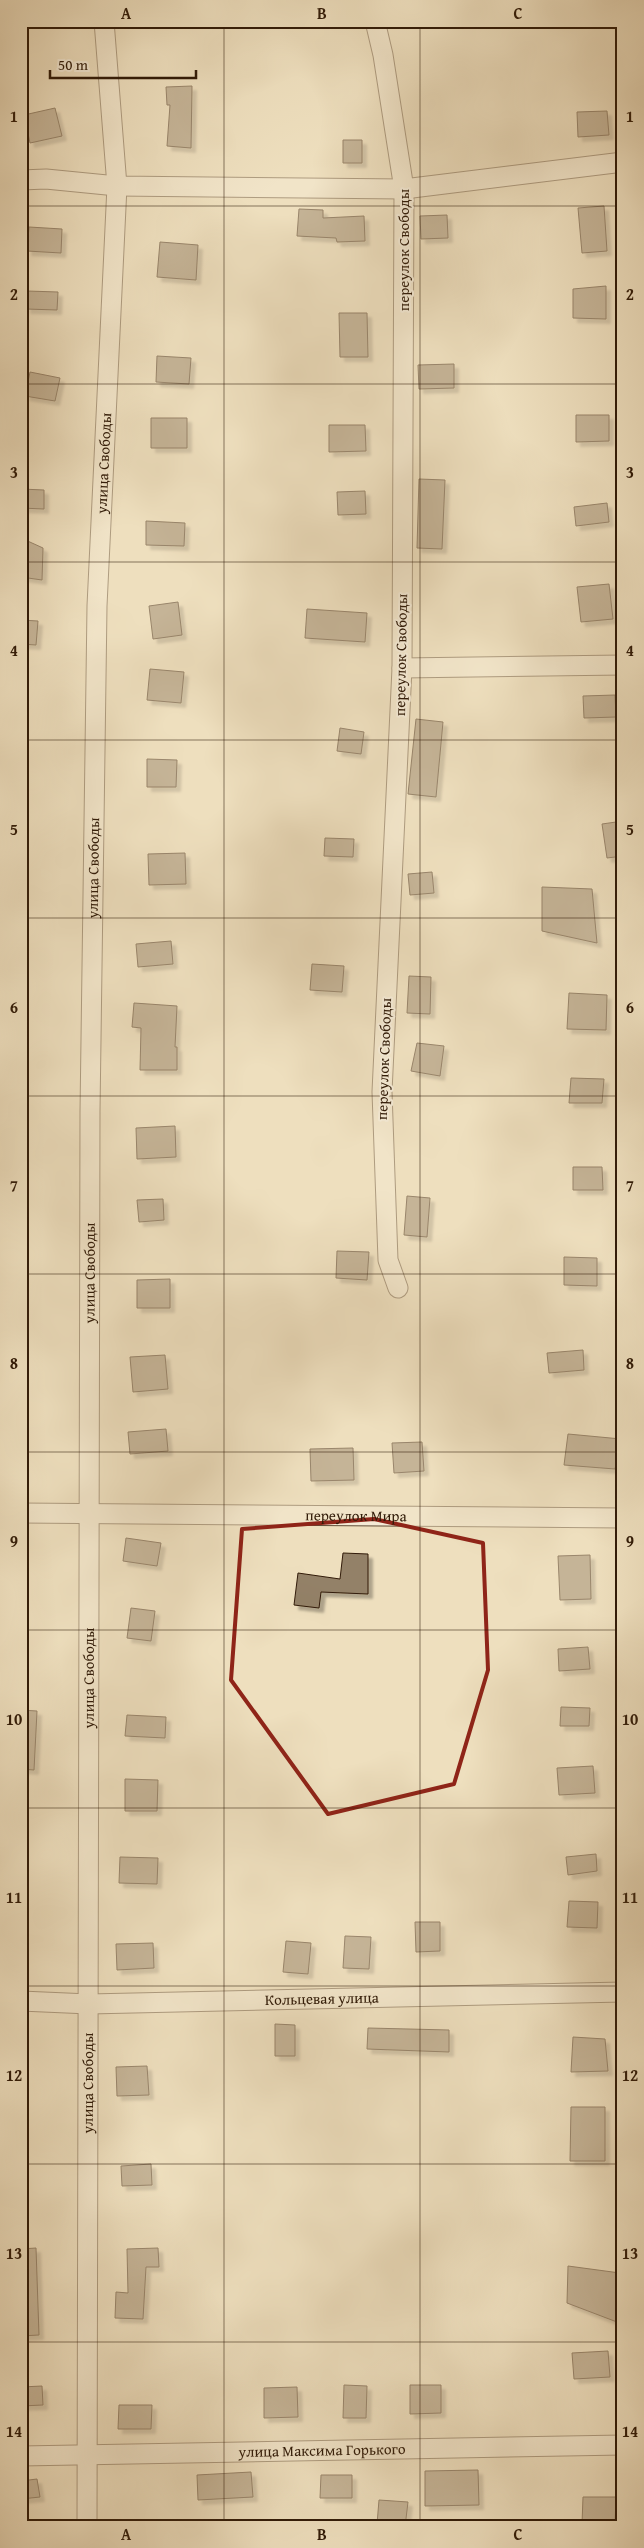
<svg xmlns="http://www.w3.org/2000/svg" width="644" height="2548" font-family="'Gentium Book Plus',serif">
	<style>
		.building { fill: #938167; stroke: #311b08; filter: url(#shadow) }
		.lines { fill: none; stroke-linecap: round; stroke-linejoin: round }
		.minor-casing { stroke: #604c36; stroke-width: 21 }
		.minor { stroke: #f4ead5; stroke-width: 19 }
		.marked { fill: none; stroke: #8f2418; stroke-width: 4; stroke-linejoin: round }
		.grid { fill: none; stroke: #311b08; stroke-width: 1; stroke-opacity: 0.55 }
		.labels { text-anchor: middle; stroke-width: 4; stroke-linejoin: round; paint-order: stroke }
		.street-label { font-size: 15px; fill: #311b08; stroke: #f4ead5 }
		.neatline { fill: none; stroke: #311b08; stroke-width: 2 }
		.grid-label { font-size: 16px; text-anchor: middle; font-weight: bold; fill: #311b08 }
	</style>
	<defs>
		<filter id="shadow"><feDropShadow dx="4.5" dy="4.5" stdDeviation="1" flood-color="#0004"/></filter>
	</defs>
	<rect width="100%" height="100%" fill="#eedfbe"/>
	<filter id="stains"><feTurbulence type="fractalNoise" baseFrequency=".004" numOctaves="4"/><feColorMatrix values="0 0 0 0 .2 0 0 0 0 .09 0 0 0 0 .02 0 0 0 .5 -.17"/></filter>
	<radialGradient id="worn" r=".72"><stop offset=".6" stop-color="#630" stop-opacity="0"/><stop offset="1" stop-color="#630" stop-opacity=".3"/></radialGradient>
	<!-- building -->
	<path class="building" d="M192 86 191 148 167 146 170 105H167L166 87Z
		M55 108 62 136 30 143 24 115Z
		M607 111 609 135 578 137 577 112Z
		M343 140H362V163H343Z
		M604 206 607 251 582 253 578 208Z
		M299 209 323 210V218L364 216 365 241 337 242 336 238 297 236Z
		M447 215 448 238 421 239 420 216Z
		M29 227 62 229 61 253 27 251Z
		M160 242 198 245 196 280 157 277Z
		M606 286V319L573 318V289Z
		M27 291 58 292 57 310 26 309Z
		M339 313H367L368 357H340Z
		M157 356 191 358 189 384 156 382Z
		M454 364V388L419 389 418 365Z
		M30 372 60 378 55 401 25 396Z
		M576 415H609V441L576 442Z
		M151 418H187V448H151Z
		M329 425H365L366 451 329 452Z
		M419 479 445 480 442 549 417 548Z
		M21 489 44 490V509L21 508Z
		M365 491 366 514 338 515 337 492Z
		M607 503 609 522 576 526 574 507Z
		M146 521 185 523 184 546 146 545Z
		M21 538 43 548 42 580 21 577Z
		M609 584 613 619 581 622 577 587Z
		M178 602 182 635 153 639 149 606Z
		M307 609 367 613 365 642 305 638Z
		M21 620 38 621 36 645 21 644Z
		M150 669 184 672 181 703 147 700Z
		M615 695 616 717 584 718 583 696Z
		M416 719 443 722 436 797 408 794Z
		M340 728 364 732 361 754 337 751Z
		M147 759 177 760 176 787H147Z
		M623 821V856L607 858 602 824Z
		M325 838 354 839 353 857 324 856Z
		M185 853 186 884 149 885 148 854Z
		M432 872 434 893 410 895 408 874Z
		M542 887 592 889 597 943 542 931Z
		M171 941 173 964 138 967 136 944Z
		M312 964 344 966 342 992 310 990Z
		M409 976 431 977 430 1014 407 1013Z
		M569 993 607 995 606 1030 567 1029Z
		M134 1003 177 1006 175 1047H177V1070H140L141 1028 132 1027Z
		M417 1043 444 1046 440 1076 411 1071Z
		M571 1078 604 1079 602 1103H569Z
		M175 1126 176 1157 137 1159 136 1128Z
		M573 1167H602L603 1190H573Z
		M407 1196 430 1198 427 1237 404 1235Z
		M163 1199 164 1220 139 1222 137 1200Z
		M337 1251 369 1252 367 1280 336 1278Z
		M564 1257 597 1258V1286L564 1285Z
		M170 1279V1308H137V1280Z
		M583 1350 584 1370 549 1373 547 1353Z
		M165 1355 168 1389 133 1392 130 1357Z
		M166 1429 168 1451 130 1454 128 1432Z
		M568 1434 621 1439 615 1469 564 1465Z
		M422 1442 424 1471 394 1473 392 1443Z
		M353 1448 354 1480 311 1481 310 1449Z
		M126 1538 161 1543 157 1566 123 1561Z
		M343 1553 368 1554V1594L321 1592 319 1608 294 1605 298 1573 340 1579Z
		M590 1555 591 1599 560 1600 558 1556Z
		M131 1608 155 1611 151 1641 127 1638Z
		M588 1647 590 1669 559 1671 558 1649Z
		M561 1707 590 1708 589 1726H560Z
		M21 1710 37 1711 34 1770 21 1769Z
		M127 1715 166 1717 165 1738 125 1736Z
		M593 1766 595 1793 559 1795 557 1768Z
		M125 1779 158 1780 157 1811H125Z
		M596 1854 597 1871 568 1875 566 1857Z
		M120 1857 158 1858 157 1884 119 1883Z
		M569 1901 598 1902 597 1928 567 1927Z
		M415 1922H440V1951L416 1952Z
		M345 1936 371 1937 369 1969 343 1968Z
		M286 1941 311 1943 308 1974 283 1972Z
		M153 1943 154 1968 117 1970 116 1944Z
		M275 2024 295 2025V2056H275Z
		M368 2028 449 2030V2052L367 2049Z
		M573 2037 605 2039 608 2071 571 2072Z
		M147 2066 149 2095 117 2096 116 2067Z
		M571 2107H605V2161H570Z
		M151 2164 152 2185 122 2186 121 2166Z
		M36 2248 39 2335 21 2336V2249Z
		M158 2248 159 2267H146L143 2319 115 2318 116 2292 128 2293 127 2249Z
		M568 2266 620 2273 617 2322 567 2303Z
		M608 2351 610 2377 574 2379 572 2353Z
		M344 2385 367 2386 366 2418H343Z
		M410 2385H441V2413L410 2414Z
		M42 2386 43 2405 21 2406V2387Z
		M297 2387 298 2417 264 2418V2388Z
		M119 2405H152L151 2429H118Z
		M478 2470 479 2505 425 2506V2471Z
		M251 2472 253 2497 198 2500 197 2475Z
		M321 2475H352V2498H320Z
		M37 2479 40 2497 21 2499V2481Z
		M583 2497H616L615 2525 582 2524Z
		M379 2500 408 2502 405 2527 377 2524Z"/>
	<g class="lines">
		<defs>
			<g id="minor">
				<path d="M375 21 383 55 404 189 402 668 382 1092 388 1260 398 1288"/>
				<path d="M21 180 46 179 117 186 404 189 623 162"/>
				<path d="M402 668 623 665"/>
				<path id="s1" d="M21 1513 623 1518"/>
				<path id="s2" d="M21 2001 89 2004 623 1992"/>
				<path id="s3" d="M21 2456 623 2445"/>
				<path id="s4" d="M87 2527 90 1112 97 606 117 186 104 21"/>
			</g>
		</defs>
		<!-- minor casing -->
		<use href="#minor" class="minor-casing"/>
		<!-- minor -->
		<use href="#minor" class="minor"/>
	</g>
	<!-- marked area -->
	<path d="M0 0H644V2548H0ZM374 1519 483 1543 488 1670 454 1784 328 1814 231 1680 242 1529Z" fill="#eedfbe" fill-opacity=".55" fill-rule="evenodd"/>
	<path class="marked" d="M374 1519 483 1543 488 1670 454 1784 328 1814 231 1680 242 1529Z"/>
	<!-- grid -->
	<path class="grid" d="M224 21V2527M420 21V2527M21 206H623M21 384H623M21 562H623M21 740H623M21 918H623M21 1096H623M21 1274H623M21 1452H623M21 1630H623M21 1808H623M21 1986H623M21 2164H623M21 2342H623"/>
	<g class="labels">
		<!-- street labels -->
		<g class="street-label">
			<text transform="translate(404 250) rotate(-90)" y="5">переулок Свободы</text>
			<text dy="5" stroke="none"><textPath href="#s4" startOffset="2064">улица Свободы</textPath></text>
			<text transform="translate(401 655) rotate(-89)" y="5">переулок Свободы</text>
			<text dy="5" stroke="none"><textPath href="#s4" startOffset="1659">улица Свободы</textPath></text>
			<text transform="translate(384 1059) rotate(-88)" y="5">переулок Свободы</text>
			<text dy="5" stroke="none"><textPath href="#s4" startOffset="1254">улица Свободы</textPath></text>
			<text dy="5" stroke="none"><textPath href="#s1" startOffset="335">переулок Мира</textPath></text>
			<text dy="5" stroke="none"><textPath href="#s4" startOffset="849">улица Свободы</textPath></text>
			<text dy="5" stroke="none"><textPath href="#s2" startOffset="301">Кольцевая улица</textPath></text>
			<text dy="5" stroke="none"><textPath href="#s4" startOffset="444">улица Свободы</textPath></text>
			<text dy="5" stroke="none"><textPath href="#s3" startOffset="301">улица Максима Горького</textPath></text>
		</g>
	</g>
	<!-- margin -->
	<rect width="644" height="2548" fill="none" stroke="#eedfbe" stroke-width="55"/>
	<!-- scale -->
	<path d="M50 70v8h146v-8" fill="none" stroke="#311b08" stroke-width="2.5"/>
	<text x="58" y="70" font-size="15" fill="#311b08" stroke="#f4ead5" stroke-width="4" paint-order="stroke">50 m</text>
	<rect x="28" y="28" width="588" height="2492" class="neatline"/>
	<g class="grid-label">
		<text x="126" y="19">A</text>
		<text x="322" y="19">B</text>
		<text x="518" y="19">C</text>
		<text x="14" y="122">1</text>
		<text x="630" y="122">1</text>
		<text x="14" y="300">2</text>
		<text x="630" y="300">2</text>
		<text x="14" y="478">3</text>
		<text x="630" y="478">3</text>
		<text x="14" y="656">4</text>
		<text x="630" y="656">4</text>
		<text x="14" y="835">5</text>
		<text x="630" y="835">5</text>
		<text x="14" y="1013">6</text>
		<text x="630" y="1013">6</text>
		<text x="14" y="1191">7</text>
		<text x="630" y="1191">7</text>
		<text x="14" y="1369">8</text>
		<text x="630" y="1369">8</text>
		<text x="14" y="1547">9</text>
		<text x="630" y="1547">9</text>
		<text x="14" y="1725">10</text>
		<text x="630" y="1725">10</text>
		<text x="14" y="1903">11</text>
		<text x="630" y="1903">11</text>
		<text x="14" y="2081">12</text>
		<text x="630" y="2081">12</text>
		<text x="14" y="2259">13</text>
		<text x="630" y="2259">13</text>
		<text x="14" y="2437">14</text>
		<text x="630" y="2437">14</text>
		<text x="126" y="2540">A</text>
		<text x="322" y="2540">B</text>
		<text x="518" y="2540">C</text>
	</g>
	<rect width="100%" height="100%" filter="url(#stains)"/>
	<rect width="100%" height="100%" fill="url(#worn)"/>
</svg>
